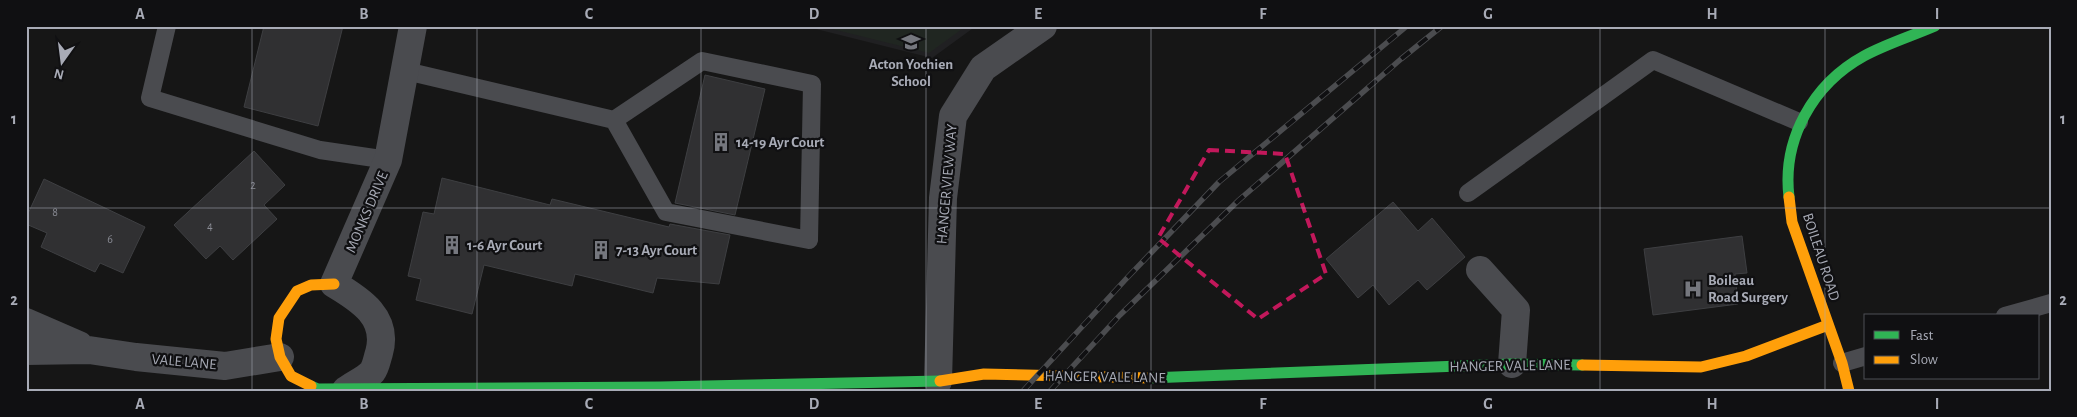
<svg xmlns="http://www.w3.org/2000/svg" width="2077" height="417" viewBox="0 0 2077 417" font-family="'Alegreya Sans',sans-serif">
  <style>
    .built { fill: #202022 }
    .green { fill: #202621 }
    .building { fill: #303032; stroke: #3e3f42 }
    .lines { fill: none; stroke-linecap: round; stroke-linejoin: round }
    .lane { stroke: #4a4b4f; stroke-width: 18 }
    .street { stroke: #4a4b4f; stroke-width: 28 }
    .fast { stroke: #30b455; stroke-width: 11 }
    .slow { stroke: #ff9f0a; stroke-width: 11 }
    .rail-casing { stroke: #4b4c4f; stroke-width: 5.5 }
    .rail { stroke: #101012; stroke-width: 4; stroke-dasharray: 11; stroke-linecap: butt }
    .marked { fill: none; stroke: #c2185b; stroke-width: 4; stroke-dasharray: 10 6; stroke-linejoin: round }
    .grid { fill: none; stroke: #a8abb6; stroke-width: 1; stroke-opacity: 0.55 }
    .labels { text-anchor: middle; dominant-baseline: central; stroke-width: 4.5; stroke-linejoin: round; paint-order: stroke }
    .number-label { font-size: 12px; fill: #8a8c95 }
    .poi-label { font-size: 15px; font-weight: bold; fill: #a8abb6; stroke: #101012; text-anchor: start }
    .street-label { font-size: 15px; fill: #a8abb6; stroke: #101012 }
    .neatline { fill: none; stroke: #a8abb6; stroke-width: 2 }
    .grid-label { font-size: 16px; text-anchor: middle; font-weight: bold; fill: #a8abb6 }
  </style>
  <rect width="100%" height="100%" fill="#161616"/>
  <path class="built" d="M 804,26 L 976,26 L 932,58 Z"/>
  <path class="green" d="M 820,26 L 966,26 L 929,53 Z"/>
  <path class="building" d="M 264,26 L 343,26 L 318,126 L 244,107 Z
    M 705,75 L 765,89 L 735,215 L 675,203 Z
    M 254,151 L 285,185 L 264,205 L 277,219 L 233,260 L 220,246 L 206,259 L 174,225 Z
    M 442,178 L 550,205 L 552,199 L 669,227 L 670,224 L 730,235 L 719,284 L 657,278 L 653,293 L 575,274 L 572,286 L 484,265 L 472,314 L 416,300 L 421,279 L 408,276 L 423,212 L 434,214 Z
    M 44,179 L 145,227 L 123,273 L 100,263 L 95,272 L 41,247 L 47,233 L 26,224 L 26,218 Z
    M 1393,202 L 1418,231 L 1432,218 L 1465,257 L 1427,290 L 1418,280 L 1389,305 L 1373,285 L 1358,298 L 1326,259 Z
    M 1742,236 L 1747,273 L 1735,274 L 1738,304 L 1653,315 L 1644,249 Z"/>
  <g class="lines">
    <path class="lane" d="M 167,26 L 150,98 L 320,150 L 388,160
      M 406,71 L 614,120 L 666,212 L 809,240 L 812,84 L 702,61 L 614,120
      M 1468,193 L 1653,60 L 1799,122
      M 2005,316 L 2051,303
      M 1842,363 L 1866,356"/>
    <path class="street" d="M 1480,270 L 1516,310 L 1512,364
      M 26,322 L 79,345
      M 26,351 L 89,350 L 136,357 L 225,366 L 280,357
      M 938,381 L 943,198 L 953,116 L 983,68 L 1043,26
      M 346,390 C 354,384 366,379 372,372 C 376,367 377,359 379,353 C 389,318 361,300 334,284 L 388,160 L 413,26"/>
    <path class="fast" d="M 1789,197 C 1782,139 1813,84 1864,56 C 1886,44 1912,36 1935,26
      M 1149,378 L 1512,364 L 1582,365
      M 311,386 L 318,389 L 660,387 L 940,381"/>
    <path class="slow" d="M 1789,197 L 1792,222 L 1842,363 L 1849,391
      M 1582,365 L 1701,367 L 1746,356 L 1828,325
      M 940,381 L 984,374 L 1149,378
      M 311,386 L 291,376 L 280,357 L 276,339 L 279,318 L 297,291 L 311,285 L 334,284"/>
    <g class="rail-casing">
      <path id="rail" d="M 1023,391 L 1126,279 L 1219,182 L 1407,26
        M 1050,391 L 1120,315 L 1239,200 L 1401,59 L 1442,26"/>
    </g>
    <use href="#rail" class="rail"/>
  </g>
  <path class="marked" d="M 1209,150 L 1285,154 L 1326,274 L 1258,319 L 1158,238 Z"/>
  <path class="grid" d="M 252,26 L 252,391M 477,26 L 477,391M 701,26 L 701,391M 926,26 L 926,391M 1151,26 L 1151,391M 1375,26 L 1375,391M 1600,26 L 1600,391M 1825,26 L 1825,391M 26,208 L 2051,208"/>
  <defs>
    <g id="school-bare" transform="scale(1.5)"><path d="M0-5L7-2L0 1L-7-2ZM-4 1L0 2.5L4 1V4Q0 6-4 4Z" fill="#75777e" stroke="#101012" stroke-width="2.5" paint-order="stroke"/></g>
    <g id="building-bare" transform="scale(1.5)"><path d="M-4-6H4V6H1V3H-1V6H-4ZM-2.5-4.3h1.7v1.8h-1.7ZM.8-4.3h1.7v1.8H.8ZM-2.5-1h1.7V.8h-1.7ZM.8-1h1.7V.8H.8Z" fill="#75777e" stroke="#101012" stroke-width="2.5" paint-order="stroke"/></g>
    <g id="hospital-bare" transform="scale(1.5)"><path d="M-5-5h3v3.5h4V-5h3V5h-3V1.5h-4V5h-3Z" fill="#75777e" stroke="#101012" stroke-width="2.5" paint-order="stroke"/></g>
  </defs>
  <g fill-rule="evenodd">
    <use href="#school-bare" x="911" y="42"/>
    <use href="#building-bare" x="721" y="142"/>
    <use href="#building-bare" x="452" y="245"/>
    <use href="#building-bare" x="601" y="250"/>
    <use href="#hospital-bare" x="1693" y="289"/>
  </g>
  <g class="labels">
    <g class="number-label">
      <text x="253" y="185">2</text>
      <text x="55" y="212">8</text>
      <text x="210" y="226">4</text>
      <text x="110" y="239">6</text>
    </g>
    <g class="poi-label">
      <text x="911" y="64" text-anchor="middle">Acton Yochien<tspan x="911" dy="17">School</tspan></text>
      <text x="736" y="142">14-19 Ayr Court</text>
      <text x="467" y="245">1-6 Ayr Court</text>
      <text x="616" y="250">7-13 Ayr Court</text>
      <text x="1708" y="280">Boileau<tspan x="1708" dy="17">Road Surgery</tspan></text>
    </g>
    <g class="street-label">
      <text transform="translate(947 184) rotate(-85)">HANGER VIEW WAY</text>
      <text transform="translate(367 212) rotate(-67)">MONKS DRIVE</text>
      <text transform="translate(1821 257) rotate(72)">BOILEAU ROAD</text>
      <text transform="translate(184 362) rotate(5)">VALE LANE</text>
      <text transform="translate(1510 366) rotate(-1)">HANGER VALE LANE</text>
      <text transform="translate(1105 377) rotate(1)">HANGER VALE LANE</text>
    </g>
  </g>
  <rect width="2077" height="417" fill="none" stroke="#101012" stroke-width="55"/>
  <rect x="1864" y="314" width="175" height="65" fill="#101012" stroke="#4d4e54"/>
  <rect x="1874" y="331" width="25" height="8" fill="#30b455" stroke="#4d4e54"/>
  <text x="1910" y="340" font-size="15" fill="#a8abb6">Fast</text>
  <rect x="1874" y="356" width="25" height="8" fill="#ff9f0a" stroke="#4d4e54"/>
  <text x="1910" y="364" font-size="15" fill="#a8abb6">Slow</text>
  <g transform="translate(62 62) rotate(194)" stroke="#101012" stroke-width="4" paint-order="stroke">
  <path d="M0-4L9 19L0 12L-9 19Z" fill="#a8abb6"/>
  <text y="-8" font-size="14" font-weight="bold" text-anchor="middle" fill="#a8abb6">N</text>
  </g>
  <rect x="28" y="28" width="2022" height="362" class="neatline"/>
  <g class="grid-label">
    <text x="140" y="19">A</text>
    <text x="364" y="19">B</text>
    <text x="589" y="19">C</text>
    <text x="814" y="19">D</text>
    <text x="1038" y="19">E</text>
    <text x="1263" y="19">F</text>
    <text x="1488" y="19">G</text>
    <text x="1712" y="19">H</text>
    <text x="1937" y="19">I</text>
    <text x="14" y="124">1</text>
    <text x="2063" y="124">1</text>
    <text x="14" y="305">2</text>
    <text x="2063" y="305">2</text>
    <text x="140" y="409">A</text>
    <text x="364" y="409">B</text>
    <text x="589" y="409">C</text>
    <text x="814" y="409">D</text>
    <text x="1038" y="409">E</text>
    <text x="1263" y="409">F</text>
    <text x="1488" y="409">G</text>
    <text x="1712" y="409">H</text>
    <text x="1937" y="409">I</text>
  </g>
</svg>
